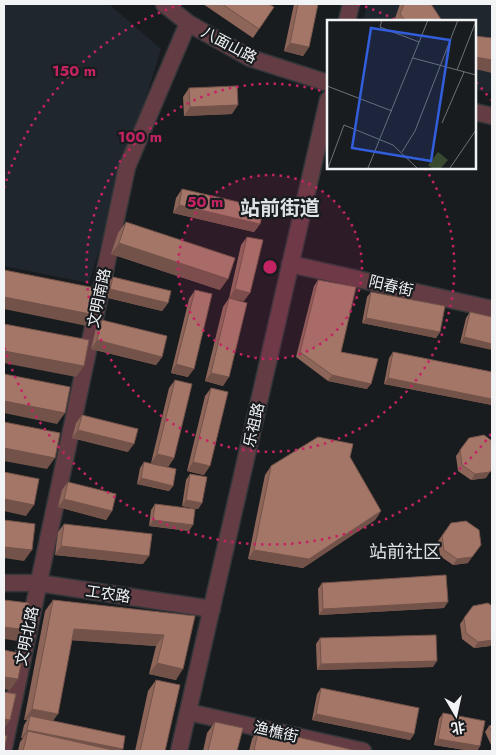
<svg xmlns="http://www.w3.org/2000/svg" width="496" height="755" viewBox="0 0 496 755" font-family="Jost,'Noto Sans SC',sans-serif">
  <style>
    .built { fill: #1f262d }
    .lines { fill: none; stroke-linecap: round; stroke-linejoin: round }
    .tertiary-casing { stroke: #333639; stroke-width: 19 }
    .tertiary { stroke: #643d44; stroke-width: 16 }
    .wall { fill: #8d6559 }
    .shaded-wall { fill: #735349 }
    .building { fill: #a47668; stroke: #735349 }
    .ring { fill: none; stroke: #c42363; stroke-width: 2.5; stroke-dasharray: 2.5 5 }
    .labels { text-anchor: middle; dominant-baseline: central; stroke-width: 4.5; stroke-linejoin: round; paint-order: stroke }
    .street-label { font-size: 15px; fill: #f1f3f5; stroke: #191c1f }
    .quarter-label { font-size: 18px; fill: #dee2e6; stroke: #191c1f }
    .district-label { font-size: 20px; font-weight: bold; fill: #dee2e6; stroke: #191c1f }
    .inset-road { fill: none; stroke: #6f7275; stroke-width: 1 }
    .view { fill: #325edb; fill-opacity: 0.15; stroke: #325edb; stroke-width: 2.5 }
    .inset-edge { fill: none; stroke: #f1f3f5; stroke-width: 2.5 }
    .centre { fill: #c42363; stroke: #191c1f; stroke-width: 2.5 }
    .ring-label { font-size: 15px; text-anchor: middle; font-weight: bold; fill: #c42363; stroke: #191c1f; stroke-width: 4.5; stroke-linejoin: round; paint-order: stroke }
  </style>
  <rect width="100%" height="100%" fill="#191c1f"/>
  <path class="built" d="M 4,4 L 109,4 L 161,49 L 89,283 L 4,266 Z
    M 367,4 L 492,4 L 492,93 L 475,90 L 475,21 L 363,21 Z"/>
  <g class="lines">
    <g class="tertiary-casing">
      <path id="tertiary" d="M 164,4 L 188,23 L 250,58 L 328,83
        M 347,21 L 351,4
        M 475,112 L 492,116
        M 290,264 L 492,309
        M 4,583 L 38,583 L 212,609
        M 188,712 L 363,751
        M 4,747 L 127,167 L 188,23
        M 179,751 L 328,100"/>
    </g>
    <use href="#tertiary" class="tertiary"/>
  </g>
  <path class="wall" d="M 203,4 L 268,4 L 274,7 L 253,38 Z
    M 294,4 L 318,4 L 309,47 L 303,56 L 284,51 Z
    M 400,4 L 431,4 L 442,21 L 394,21 Z
    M 189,88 L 232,114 L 184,116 L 183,97 Z
    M 182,189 L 260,224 L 254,232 L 173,213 L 176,198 Z
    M 126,222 L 220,290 L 111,254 L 118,233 Z
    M 247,237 L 244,301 L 229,298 L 241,245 Z
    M 113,277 L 168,303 L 162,311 L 104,297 L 107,286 Z
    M 318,280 L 341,352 L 367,389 L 328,381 L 296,357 L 314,286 Z
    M 195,290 L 188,377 L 171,373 L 189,299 Z
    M 371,292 L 440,332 L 436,338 L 362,323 L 367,297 Z
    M 229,298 L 223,386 L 205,381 L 223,307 Z
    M 470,312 L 492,317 L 460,343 L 466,318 Z
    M 102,320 L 162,357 L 156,365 L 91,349 L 96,328 Z
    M 393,352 L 492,372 L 492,405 L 384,384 L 389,358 Z
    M 175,380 L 174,458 L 168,467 L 151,463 L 169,388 Z
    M 211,388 L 204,475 L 187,471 L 205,396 Z
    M 82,415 L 128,452 L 72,438 L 76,423 Z
    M 469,438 L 486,478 L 471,480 L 458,471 L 456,456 Z
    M 144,462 L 173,486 L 169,491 L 137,484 L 140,468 Z
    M 271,466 L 381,511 L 375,520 L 303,568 L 248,559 L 265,475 Z
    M 190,474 L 202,503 L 198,509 L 182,506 L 186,480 Z
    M 68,482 L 112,511 L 106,520 L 58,507 L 62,490 Z
    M 155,504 L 189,531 L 149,526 L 151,510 Z
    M 451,523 L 468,563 L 453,565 L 440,556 L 438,541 Z
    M 64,524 L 143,564 L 55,555 L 58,532 Z
    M 322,583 L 444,608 L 319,615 L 318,589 Z
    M 53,600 L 195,616 L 176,680 L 149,674 L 156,646 L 72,640 L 53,721 L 123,749 L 121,751 L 18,751 L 20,742 L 23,738 L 21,738 L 24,725 L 27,720 L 24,720 L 45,611 Z
    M 473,606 L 492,606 L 492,642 L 490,646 L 474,648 L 462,639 L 460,624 Z
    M 320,638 L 433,667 L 317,670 L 316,644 Z
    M 156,680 L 165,751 L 135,751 L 148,691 Z
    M 321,688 L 414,734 L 410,740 L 312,720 L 317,694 Z
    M 443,713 L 480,746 L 477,751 L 471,751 L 434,745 L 439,719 Z
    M 215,722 L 237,751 L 203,751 L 207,733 Z
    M 492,725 L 492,747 L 485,732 L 489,726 Z
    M 259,728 L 357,751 L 249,751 L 252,739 Z"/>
  <path class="shaded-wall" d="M 290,43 L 309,47 L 303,56 L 284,51 Z
    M 475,57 L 492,60 L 492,73 L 475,69 Z
    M 238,105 L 232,114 L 184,116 L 190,107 Z
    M 179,205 L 260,224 L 254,232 L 173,213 Z
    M 119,243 L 228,279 L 220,290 L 111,254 Z
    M 110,289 L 168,303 L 162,311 L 104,297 Z
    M 235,289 L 250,293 L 244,301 L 229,298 Z
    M 4,297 L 95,315 L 87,326 L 4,309 Z
    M 366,318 L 440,332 L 436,338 L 362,323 Z
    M 464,337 L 492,344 L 492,350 L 460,343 Z
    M 97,340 L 162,357 L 156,365 L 91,349 Z
    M 4,351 L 84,366 L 76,377 L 4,363 Z
    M 176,364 L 194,369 L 188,377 L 171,373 Z
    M 211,373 L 229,377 L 223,386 L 205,381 Z
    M 332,375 L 371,384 L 367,389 L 328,381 Z
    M 388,378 L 492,399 L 492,405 L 384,384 Z
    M 4,401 L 65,413 L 57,424 L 4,413 Z
    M 78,430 L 134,444 L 128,452 L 72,438 Z
    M 4,448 L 55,458 L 47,469 L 4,461 Z
    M 157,454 L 174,458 L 168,467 L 151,463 Z
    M 193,462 L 210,466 L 204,475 L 187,471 Z
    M 492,469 L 486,478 L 471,480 L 475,474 Z
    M 141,478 L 173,486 L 169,491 L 137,484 Z
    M 4,499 L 34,505 L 26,516 L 4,511 Z
    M 64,499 L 112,511 L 106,520 L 58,507 Z
    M 186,500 L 202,503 L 198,509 L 182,506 Z
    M 381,511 L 375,520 L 303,568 L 248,559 L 254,550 Z
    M 153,520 L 193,525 L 189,531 L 149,526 Z
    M 61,546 L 149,556 L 143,564 L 55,555 Z
    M 4,547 L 32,550 L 24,561 L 4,558 Z
    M 477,550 L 468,563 L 453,565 L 457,559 Z
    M 448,602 L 444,608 L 319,615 L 323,609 Z
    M 4,627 L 26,630 L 18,641 L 4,639 Z
    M 74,629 L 164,635 L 156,646 L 67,640 Z
    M 492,640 L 492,642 L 490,646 L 474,648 L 478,642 Z
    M 437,661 L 433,667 L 317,670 L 321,664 Z
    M 157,663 L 183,669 L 176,680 L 149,674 Z
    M 4,677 L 18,679 L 10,690 L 4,689 Z
    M 32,709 L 58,714 L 50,725 L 30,716 L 27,720 L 24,720 Z
    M 316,714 L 414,734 L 410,740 L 312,720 Z
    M 4,719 L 10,720 L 4,729 Z
    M 27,730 L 123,749 L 121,751 L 86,751 L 28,731 L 23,738 L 21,738 Z
    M 438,739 L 480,746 L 477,751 L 471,751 L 434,745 Z"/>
  <path class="building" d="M 222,4 L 268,4 L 274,7 L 259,29 Z
    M 298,4 L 318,4 L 309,47 L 290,43 Z
    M 404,4 L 431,4 L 442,21 L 406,21 L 400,14 Z
    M 475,36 L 492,38 L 492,60 L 475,57 Z
    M 237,86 L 238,105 L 190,107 L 189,88 Z
    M 182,189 L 264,208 L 260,224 L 179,205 Z
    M 126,222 L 235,258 L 228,279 L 119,243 Z
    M 247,237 L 263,240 L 250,293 L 235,289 Z
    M 4,270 L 100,289 L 95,315 L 4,297 Z
    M 113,277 L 171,291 L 168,303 L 110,289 Z
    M 318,280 L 356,287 L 341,352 L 378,359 L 371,384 L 332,375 L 300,352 Z
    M 195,290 L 212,294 L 194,369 L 176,364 Z
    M 371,292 L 445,306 L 440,332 L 366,318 Z
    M 229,298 L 247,303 L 229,377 L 211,373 Z
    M 470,312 L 492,317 L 492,344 L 464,337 Z
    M 102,320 L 167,336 L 162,357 L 97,340 Z
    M 4,324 L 89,340 L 84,366 L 4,351 Z
    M 393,352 L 492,372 L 492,399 L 388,378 Z
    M 4,374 L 70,387 L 65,413 L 4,401 Z
    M 175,380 L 192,384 L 174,458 L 157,454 Z
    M 211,388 L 228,392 L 210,466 L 193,462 Z
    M 82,415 L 138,429 L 134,444 L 78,430 Z
    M 4,422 L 60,433 L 55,458 L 4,448 Z
    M 484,435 L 492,441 L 492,469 L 490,472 L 475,474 L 462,465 L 460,450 L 469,438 Z
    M 318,437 L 353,444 L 350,457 L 381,511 L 309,559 L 254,550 L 271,466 Z
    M 144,462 L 176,469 L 173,486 L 141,478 Z
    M 4,472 L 39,479 L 34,505 L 4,499 Z
    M 190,474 L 207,477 L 202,503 L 186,500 Z
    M 68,482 L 116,494 L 112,511 L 64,499 Z
    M 155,504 L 195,509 L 193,525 L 153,520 Z
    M 4,520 L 35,524 L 32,550 L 4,547 Z
    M 466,521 L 479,530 L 481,545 L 472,557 L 457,559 L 444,550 L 442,536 L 451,523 Z
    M 64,524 L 152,534 L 149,556 L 61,546 Z
    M 446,575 L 448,602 L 323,609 L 322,583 Z
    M 4,600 L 29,603 L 26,630 L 4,627 Z
    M 53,600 L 195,616 L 183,669 L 157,663 L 164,635 L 74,629 L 58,714 L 32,709 Z
    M 488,603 L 492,606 L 492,640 L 478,642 L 466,633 L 464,618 L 473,606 Z
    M 436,635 L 437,661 L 321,664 L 320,638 Z
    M 4,650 L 23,654 L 18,679 L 4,677 Z
    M 156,680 L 180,685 L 165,751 L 140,751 Z
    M 321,688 L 419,708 L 414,734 L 316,714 Z
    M 4,692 L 16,694 L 10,720 L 4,719 Z
    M 443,713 L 485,721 L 480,746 L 438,739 Z
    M 30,716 L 125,736 L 123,749 L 27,730 Z
    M 215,722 L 243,728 L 237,751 L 208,751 Z
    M 492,725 L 492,732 L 489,726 Z
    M 259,728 L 357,751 L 262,751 L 254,750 Z
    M 28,731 L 117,751 L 23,751 Z
    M 4,735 L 7,736 L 4,751 Z"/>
  <circle cx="270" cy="267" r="92" fill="#c42363" fill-opacity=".12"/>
  <g class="ring">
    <circle cx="270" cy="267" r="92"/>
    <path d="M425 168A184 184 0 1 1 328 93"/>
    <path d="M491 434A277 277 0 0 1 4 346M4 188A277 277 0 0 1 182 4M358 4A277 277 0 0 1 396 20M476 82A277 277 0 0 1 491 100"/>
  </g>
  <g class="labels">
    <g class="street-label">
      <text transform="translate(229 45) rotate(28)">八面山路</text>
      <text transform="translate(391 286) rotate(13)">阳春街</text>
      <text transform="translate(99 298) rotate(-78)">文明南路</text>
      <text transform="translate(254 425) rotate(-77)">乐祖路</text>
      <text transform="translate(108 594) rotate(8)">工农路</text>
      <text transform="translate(27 636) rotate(-78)">文明北路</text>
      <text transform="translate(276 732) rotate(13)">渔樵街</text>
    </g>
    <g class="quarter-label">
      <text x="405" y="552">站前社区</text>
    </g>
    <g class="district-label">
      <text x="280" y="208">站前街道</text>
    </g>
  </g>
  <g transform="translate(327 20)">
    <rect width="149" height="149" fill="#191c1f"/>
    <path d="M 111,132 L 121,140 L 114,148 L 105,148 L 101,145 Z" fill="#374a30"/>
    <path class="inset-road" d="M 55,0 L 53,7 L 92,22M 86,38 L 149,55M 130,50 L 149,1M 0,66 L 65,91M 115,103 L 137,52M 75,132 L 88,111 L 131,0M 1,148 L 17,105 L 66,125 L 90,148M 41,148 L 101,0M 123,148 L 149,110"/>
    <path class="view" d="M 44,8 L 123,20 L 104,141 L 25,128 Z"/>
    <rect width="149" height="149" class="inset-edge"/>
  </g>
  <circle cx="270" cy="267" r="8" class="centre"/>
  <g class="ring-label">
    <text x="74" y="76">150 m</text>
    <text x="140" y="142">100 m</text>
    <text x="205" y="207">50 m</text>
  </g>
  <rect width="496" height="755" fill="none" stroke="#f1f3f5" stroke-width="10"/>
  <g transform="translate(456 715) rotate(171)" stroke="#191c1f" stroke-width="4" paint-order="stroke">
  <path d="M0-4L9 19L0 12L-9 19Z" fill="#f1f3f5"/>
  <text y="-8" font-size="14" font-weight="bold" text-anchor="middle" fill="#f1f3f5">北</text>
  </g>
</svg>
